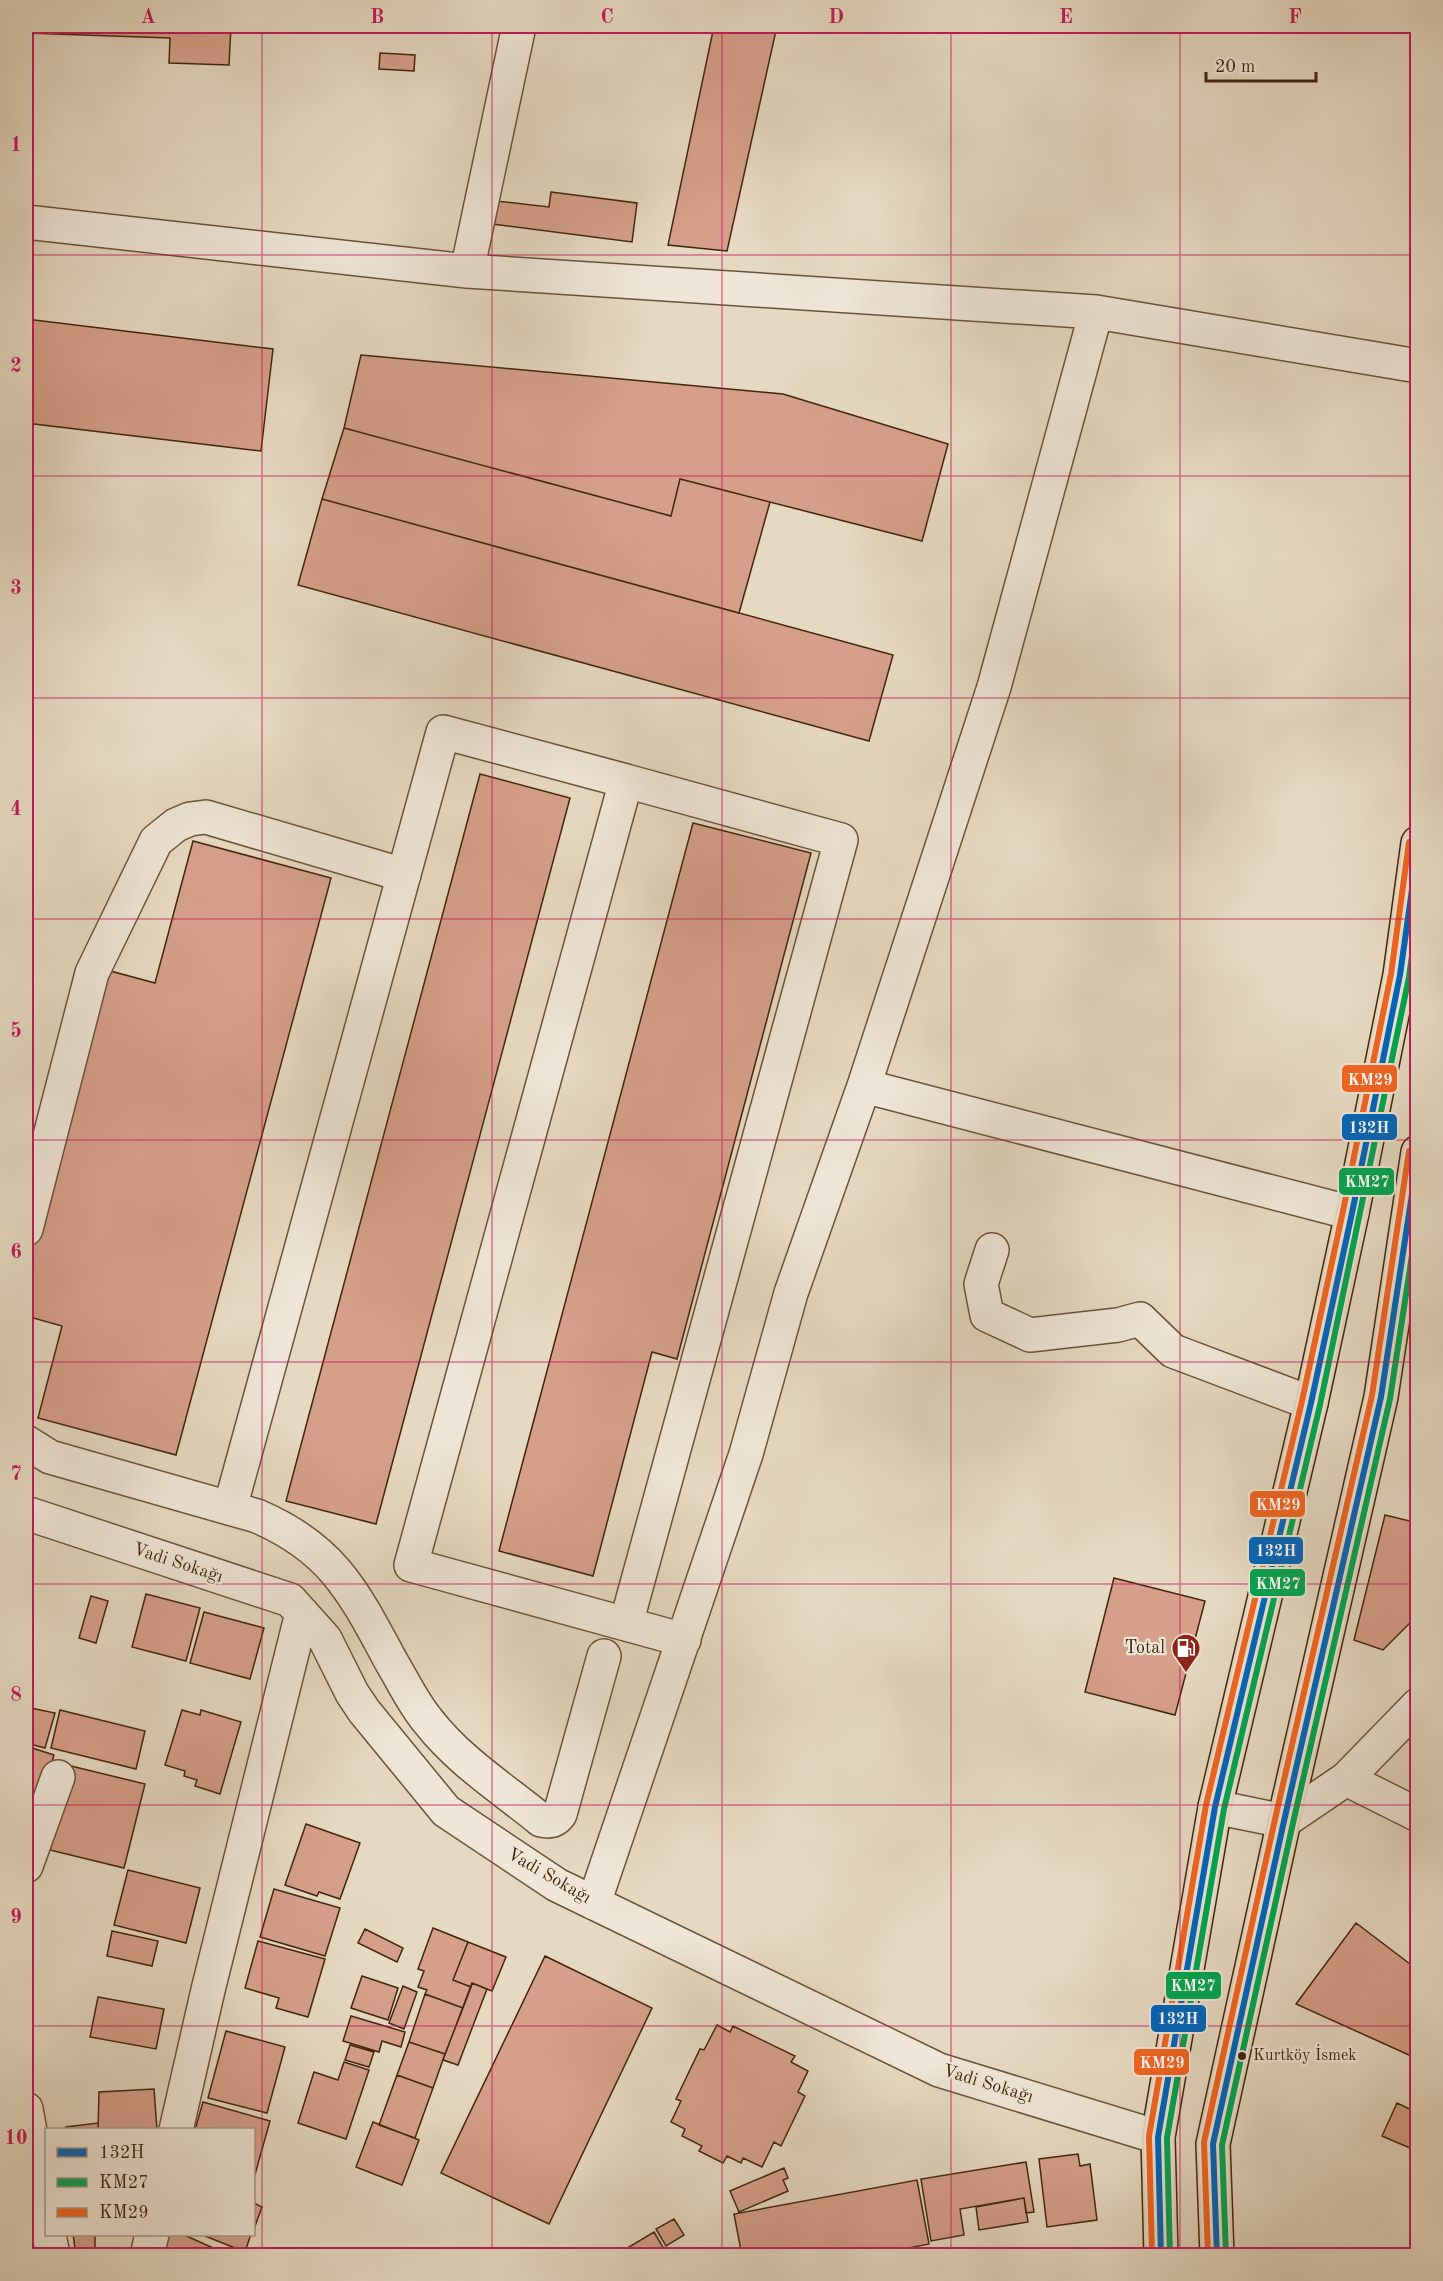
<svg xmlns="http://www.w3.org/2000/svg" width="1443" height="2281" viewBox="0 0 1443 2281" font-family="'Old Standard TT',serif">
  <style>
    .building { fill: #d69f8a; stroke: #42260a; stroke-width: 1.5 }
    .lines { fill: none; stroke-linecap: round; stroke-linejoin: round }
    .minor-casing { stroke: #6b5338; stroke-width: 36 }
    .major-casing { stroke: #42260a; stroke-width: 36 }
    .minor { stroke: #efe6d7; stroke-width: 33 }
    .major { stroke: #e6d9c1; stroke-width: 33 }
    .bus-1-casing { stroke: #efe6d7; stroke-width: 10 }
    .bus-2-casing { stroke: #efe6d7; stroke-width: 10 }
    .bus-3-casing { stroke: #efe6d7; stroke-width: 10 }
    .bus-1 { stroke: #0065bd; stroke-width: 6 }
    .bus-2 { stroke: #00a651; stroke-width: 6 }
    .bus-3 { stroke: #f26522; stroke-width: 6 }
    .grid { fill: none; stroke: #c2185b; stroke-width: 1.5; stroke-opacity: 0.55 }
    .bus-dot { fill: #42260a; stroke: #efe6d7; stroke-width: 2 }
    .labels { text-anchor: middle; dominant-baseline: central; stroke-width: 4.5; stroke-linejoin: round; paint-order: stroke }
    .bus-label { font-size: 16px; fill: #42260a; stroke: #efe6d7; text-anchor: start }
    .street-label { font-size: 18px; fill: #42260a; stroke: #efe6d7 }
    .poi-label { font-size: 18px; fill: #42260a; stroke: #efe6d7; text-anchor: end }
    .line-badge { stroke: #efe6d7; stroke-width: 2 }
    .badge-label { font-size: 16px; text-anchor: middle; font-weight: bold; fill: #fff }
    .neatline { fill: none; stroke: #c2185b; stroke-width: 2 }
    .grid-label { font-size: 20px; text-anchor: middle; font-weight: bold; fill: #c2185b }
  </style>
  <rect width="100%" height="100%" fill="#e6d9c1"/>
  <filter id="stains"><feTurbulence type="fractalNoise" baseFrequency=".00333" numOctaves="4"/><feColorMatrix values="0 0 0 0 .2 0 0 0 0 .09 0 0 0 0 .02 0 0 0 .5 -.17"/></filter>
  <radialGradient id="worn" r=".72"><stop offset=".6" stop-color="#630" stop-opacity="0"/><stop offset="1" stop-color="#630" stop-opacity=".3"/></radialGradient>
  <path class="building" d="M 26,26 L 231,26 L 229,65 L 169,63 L 170,38 L 26,33 Z
    M 714,26 L 777,26 L 727,251 L 668,245 Z
    M 380,53 L 415,55 L 414,71 L 379,69 Z
    M 551,192 L 637,203 L 632,242 L 492,224 L 496,201 L 549,207 Z
    M 26,319 L 273,349 L 261,451 L 26,423 Z
    M 361,355 L 783,394 L 948,444 L 922,541 L 680,479 L 671,516 L 344,428 Z
    M 344,428 L 671,516 L 680,479 L 770,502 L 739,613 L 322,499 Z
    M 322,499 L 893,655 L 869,741 L 298,585 Z
    M 480,774 L 570,798 L 376,1524 L 286,1501 Z
    M 693,823 L 811,853 L 677,1359 L 652,1352 L 593,1576 L 499,1551 Z
    M 193,841 L 331,878 L 176,1455 L 38,1418 L 62,1326 L 26,1316 L 26,1255 L 103,969 L 155,983 Z
    M 1385,1515 L 1418,1523 L 1418,1615 L 1383,1650 L 1354,1640 Z
    M 1114,1578 L 1205,1601 L 1175,1715 L 1085,1692 Z
    M 146,1594 L 200,1608 L 186,1661 L 132,1647 Z
    M 91,1596 L 108,1601 L 96,1643 L 79,1638 Z
    M 204,1612 L 264,1628 L 250,1679 L 190,1663 Z
    M 26,1707 L 55,1713 L 45,1748 L 26,1743 Z
    M 60,1710 L 145,1731 L 136,1769 L 51,1748 Z
    M 182,1710 L 200,1715 L 201,1710 L 241,1722 L 220,1794 L 195,1786 L 197,1780 L 184,1776 L 185,1771 L 165,1765 Z
    M 26,1746 L 54,1755 L 28,1844 L 26,1844 Z
    M 71,1766 L 145,1784 L 124,1868 L 50,1850 Z
    M 306,1824 L 360,1843 L 340,1899 L 319,1892 L 317,1896 L 285,1885 Z
    M 128,1870 L 200,1888 L 186,1943 L 114,1925 Z
    M 274,1889 L 340,1908 L 325,1956 L 260,1937 Z
    M 1356,1923 L 1418,1970 L 1418,2059 L 1296,2004 Z
    M 433,1928 L 468,1942 L 453,1980 L 471,1987 L 463,2008 L 425,1994 L 427,1990 L 418,1987 L 424,1971 L 418,1969 Z
    M 365,1929 L 403,1948 L 397,1962 L 358,1943 Z
    M 112,1931 L 158,1941 L 152,1966 L 107,1956 Z
    M 258,1941 L 325,1959 L 308,2017 L 276,2008 L 279,1998 L 245,1988 Z
    M 468,1942 L 506,1957 L 492,1991 L 472,1983 L 471,1987 L 453,1980 Z
    M 545,1956 L 652,2008 L 549,2224 L 441,2173 Z
    M 362,1976 L 398,1988 L 388,2020 L 351,2008 Z
    M 472,1983 L 487,1989 L 458,2065 L 443,2060 Z
    M 403,1986 L 417,1992 L 404,2029 L 389,2023 Z
    M 425,1994 L 463,2008 L 445,2054 L 409,2042 Z
    M 98,1997 L 164,2009 L 156,2049 L 90,2037 Z
    M 351,2016 L 405,2032 L 401,2047 L 382,2041 L 379,2052 L 343,2041 Z
    M 717,2025 L 730,2032 L 733,2026 L 795,2056 L 791,2062 L 808,2071 L 798,2092 L 805,2096 L 781,2146 L 774,2142 L 762,2167 L 743,2158 L 741,2163 L 727,2156 L 723,2163 L 699,2151 L 702,2146 L 682,2136 L 685,2129 L 671,2122 L 681,2101 L 676,2099 L 700,2049 L 704,2050 Z
    M 226,2031 L 285,2047 L 267,2113 L 208,2098 Z
    M 409,2042 L 445,2054 L 433,2088 L 397,2075 Z
    M 350,2045 L 374,2052 L 369,2067 L 345,2060 Z
    M 344,2062 L 369,2070 L 346,2139 L 298,2123 L 314,2072 L 338,2080 Z
    M 397,2075 L 433,2088 L 415,2138 L 379,2125 Z
    M 154,2089 L 157,2130 L 98,2130 L 99,2092 Z
    M 203,2102 L 270,2121 L 254,2178 L 254,2130 L 195,2130 Z
    M 1397,2103 L 1418,2113 L 1418,2132 L 1410,2148 L 1382,2136 Z
    M 373,2122 L 419,2140 L 402,2185 L 356,2167 Z
    M 98,2123 L 98,2130 L 66,2130 L 66,2127 Z
    M 1078,2154 L 1080,2166 L 1090,2164 L 1097,2220 L 1047,2227 L 1039,2159 Z
    M 1026,2162 L 1034,2212 L 1026,2213 L 1024,2198 L 960,2209 L 964,2235 L 931,2241 L 921,2179 Z
    M 784,2168 L 788,2178 L 783,2180 L 788,2191 L 739,2212 L 730,2191 Z
    M 917,2180 L 929,2244 L 869,2256 L 742,2256 L 734,2214 Z
    M 1024,2198 L 1028,2222 L 979,2230 L 976,2207 Z
    M 254,2203 L 262,2207 L 254,2229 Z
    M 674,2219 L 684,2235 L 666,2246 L 656,2229 Z
    M 654,2232 L 664,2249 L 654,2256 L 635,2256 L 629,2247 Z
    M 73,2234 L 95,2234 L 95,2256 L 76,2256 Z
    M 162,2234 L 182,2234 L 231,2256 L 169,2256 L 156,2250 Z
    M 200,2234 L 251,2234 L 245,2252 Z"/>
  <g class="lines">
    <g class="minor-casing">
      <path id="minor" d="M 26,222 L 467,271 L 1096,312 L 1418,366
        M 467,271 L 519,26
        M 864,1086 L 1352,1213
        M 26,1229 L 92,973 L 156,841 L 176,825 L 190,819 L 206,817 L 404,875
        M 992,1250 L 981,1284 L 987,1315 L 1030,1335 L 1118,1325 L 1140,1319 L 1173,1351 L 1311,1403
        M 26,1442 L 50,1457 L 257,1516 C 334,1549 354,1593 392,1663 C 404,1683 413,1703 428,1721 C 459,1761 502,1788 541,1820 C 549,1822 555,1821 560,1814 L 604,1656
        M 230,1508 L 443,732 L 626,781
        M 26,1513 L 290,1600 L 325,1639 L 352,1693 L 364,1711 L 446,1811 L 557,1885 L 939,2070 L 1158,2137
        M 626,1624 L 841,840 L 626,781 L 411,1565 L 684,1640
        M 1346,1779 L 1418,1815
        M 1215,1807 L 1284,1821 L 1346,1779 L 1418,1705
        M 26,1866 L 58,1777
        M 594,1903 L 746,1454 L 791,1293 L 864,1086 L 994,687 L 1096,312
        M 26,2109 L 46,2220
        M 176,2130 L 208,1990 L 302,1613
        M 49,2234 L 53,2256
        M 147,2256 L 152,2234"/>
    </g>
    <g class="major-casing">
      <path id="major" d="M 1161,2256 L 1158,2137 L 1215,1807 L 1311,1403 L 1352,1213 L 1400,975 L 1418,843
        M 1217,2256 L 1213,2144 L 1284,1821 L 1381,1397 L 1418,1152"/>
    </g>
    <use href="#minor" class="minor"/>
    <use href="#major" class="major"/>
    <g class="bus-1-casing">
      <path id="bus-1" d="M 1161,2256 L 1158,2137 L 1215,1807 L 1311,1403 L 1352,1213 L 1400,975 L 1418,847
        M 1217,2256 L 1213,2144 L 1284,1821 L 1381,1397 L 1418,1155"/>
    </g>
    <g class="bus-2-casing">
      <path id="bus-2" d="M 1170,2256 L 1167,2138 L 1224,1809 L 1320,1405 L 1409,977 L 1418,913
        M 1226,2256 L 1222,2145 L 1293,1823 L 1390,1399 L 1418,1216"/>
    </g>
    <g class="bus-3-casing">
      <path id="bus-3" d="M 1152,2256 L 1149,2136 L 1206,1805 L 1302,1401 L 1343,1211 L 1391,974 L 1409,842
        M 1208,2256 L 1204,2142 L 1275,1819 L 1372,1395 L 1409,1151"/>
    </g>
    <use href="#bus-1" class="bus-1"/>
    <use href="#bus-2" class="bus-2"/>
    <use href="#bus-3" class="bus-3"/>
  </g>
  <path class="grid" d="M 262,26 L 262,2256M 492,26 L 492,2256M 722,26 L 722,2256M 951,26 L 951,2256M 1180,26 L 1180,2256M 26,255 L 1418,255M 26,476 L 1418,476M 26,698 L 1418,698M 26,919 L 1418,919M 26,1140 L 1418,1140M 26,1362 L 1418,1362M 26,1584 L 1418,1584M 26,1805 L 1418,1805M 26,2026 L 1418,2026"/>
  <defs>
    <g id="fuel-pin" transform="scale(1.5)"><path d="M0 17L-7.5 6A9.5 9.5 0 1 1 7.5 6Z" fill="#8f2418" stroke="#efe6d7"/><path d="M-5.5-6h7V0h2V4h1.3V-2.5L3-4.5l.8-.8L6-3V5H2.5V1h-1V6h-7ZM-4.2-4.7v3.2H.2V-4.7Z" fill="#fff"/></g>
  </defs>
  <g fill-rule="evenodd">
    <use href="#fuel-pin" x="1186" y="1648"/>
  </g>
  <circle class="bus-dot" cx="1242" cy="2056" r="5"/>
  <g class="labels">
    <g class="bus-label">
      <text x="1253" y="2056">Kurtköy İsmek</text>
    </g>
    <g class="street-label">
      <text transform="translate(178 1563) rotate(18)">Vadi Sokağı</text>
      <text transform="translate(549 1876) rotate(30)">Vadi Sokağı</text>
      <text transform="translate(988 2084) rotate(17)">Vadi Sokağı</text>
    </g>
    <g class="poi-label">
      <text x="1165" y="1648">Total</text>
    </g>
  </g>
  <g class="line-badge">
    <rect x="1341" y="1064" width="57" height="29" rx="6" fill="#f26522"/>
    <rect x="1341" y="1113" width="57" height="28" rx="6" fill="#0065bd"/>
    <rect x="1338" y="1167" width="57" height="29" rx="6" fill="#00a651"/>
    <rect x="1249" y="1490" width="57" height="28" rx="6" fill="#f26522"/>
    <rect x="1248" y="1536" width="56" height="29" rx="6" fill="#0065bd"/>
    <rect x="1249" y="1568" width="57" height="29" rx="6" fill="#00a651"/>
    <rect x="1165" y="1971" width="57" height="29" rx="6" fill="#00a651"/>
    <rect x="1150" y="2004" width="57" height="29" rx="6" fill="#0065bd"/>
    <rect x="1133" y="2048" width="57" height="28" rx="6" fill="#f26522"/>
  </g>
  <g class="badge-label">
    <text x="1370" y="1085">KM29</text>
    <text x="1369" y="1133">132H</text>
    <text x="1367" y="1187">KM27</text>
    <text x="1278" y="1510">KM29</text>
    <text x="1276" y="1556">132H</text>
    <text x="1278" y="1589">KM27</text>
    <text x="1193" y="1991">KM27</text>
    <text x="1178" y="2024">132H</text>
    <text x="1162" y="2068">KM29</text>
  </g>
  <rect width="1443" height="2281" fill="none" stroke="#e6d9c1" stroke-width="66"/>
  <rect x="45" y="2128" width="210" height="108" fill="#efe6d7" stroke="#aa9985" stroke-width="1.5"/>
  <rect x="57" y="2148" width="30" height="9" fill="#0065bd" stroke="#aa9985" stroke-width="1.5"/>
  <text x="99" y="2158" font-size="18" fill="#42260a">132H</text>
  <rect x="57" y="2178" width="30" height="9" fill="#00a651" stroke="#aa9985" stroke-width="1.5"/>
  <text x="99" y="2188" font-size="18" fill="#42260a">KM27</text>
  <rect x="57" y="2208" width="30" height="9" fill="#f26522" stroke="#aa9985" stroke-width="1.5"/>
  <text x="99" y="2218" font-size="18" fill="#42260a">KM29</text>
  <path d="M1206 72v9h110v-9" fill="none" stroke="#42260a" stroke-width="3"/>
  <text x="1215" y="72" font-size="18" fill="#42260a" stroke="#efe6d7" stroke-width="4.5" paint-order="stroke">20 m</text>
  <rect x="33" y="33" width="1377" height="2215" class="neatline"/>
  <g class="grid-label">
    <text x="148" y="23">A</text>
    <text x="377" y="23">B</text>
    <text x="607" y="23">C</text>
    <text x="836" y="23">D</text>
    <text x="1066" y="23">E</text>
    <text x="1295" y="23">F</text>
    <text x="16" y="151">1</text>
    <text x="16" y="372">2</text>
    <text x="16" y="594">3</text>
    <text x="16" y="815">4</text>
    <text x="16" y="1037">5</text>
    <text x="16" y="1258">6</text>
    <text x="16" y="1480">7</text>
    <text x="16" y="1701">8</text>
    <text x="16" y="1923">9</text>
    <text x="16" y="2144">10</text>
  </g>
  <rect width="100%" height="100%" filter="url(#stains)"/>
  <rect width="100%" height="100%" fill="url(#worn)"/>
</svg>
